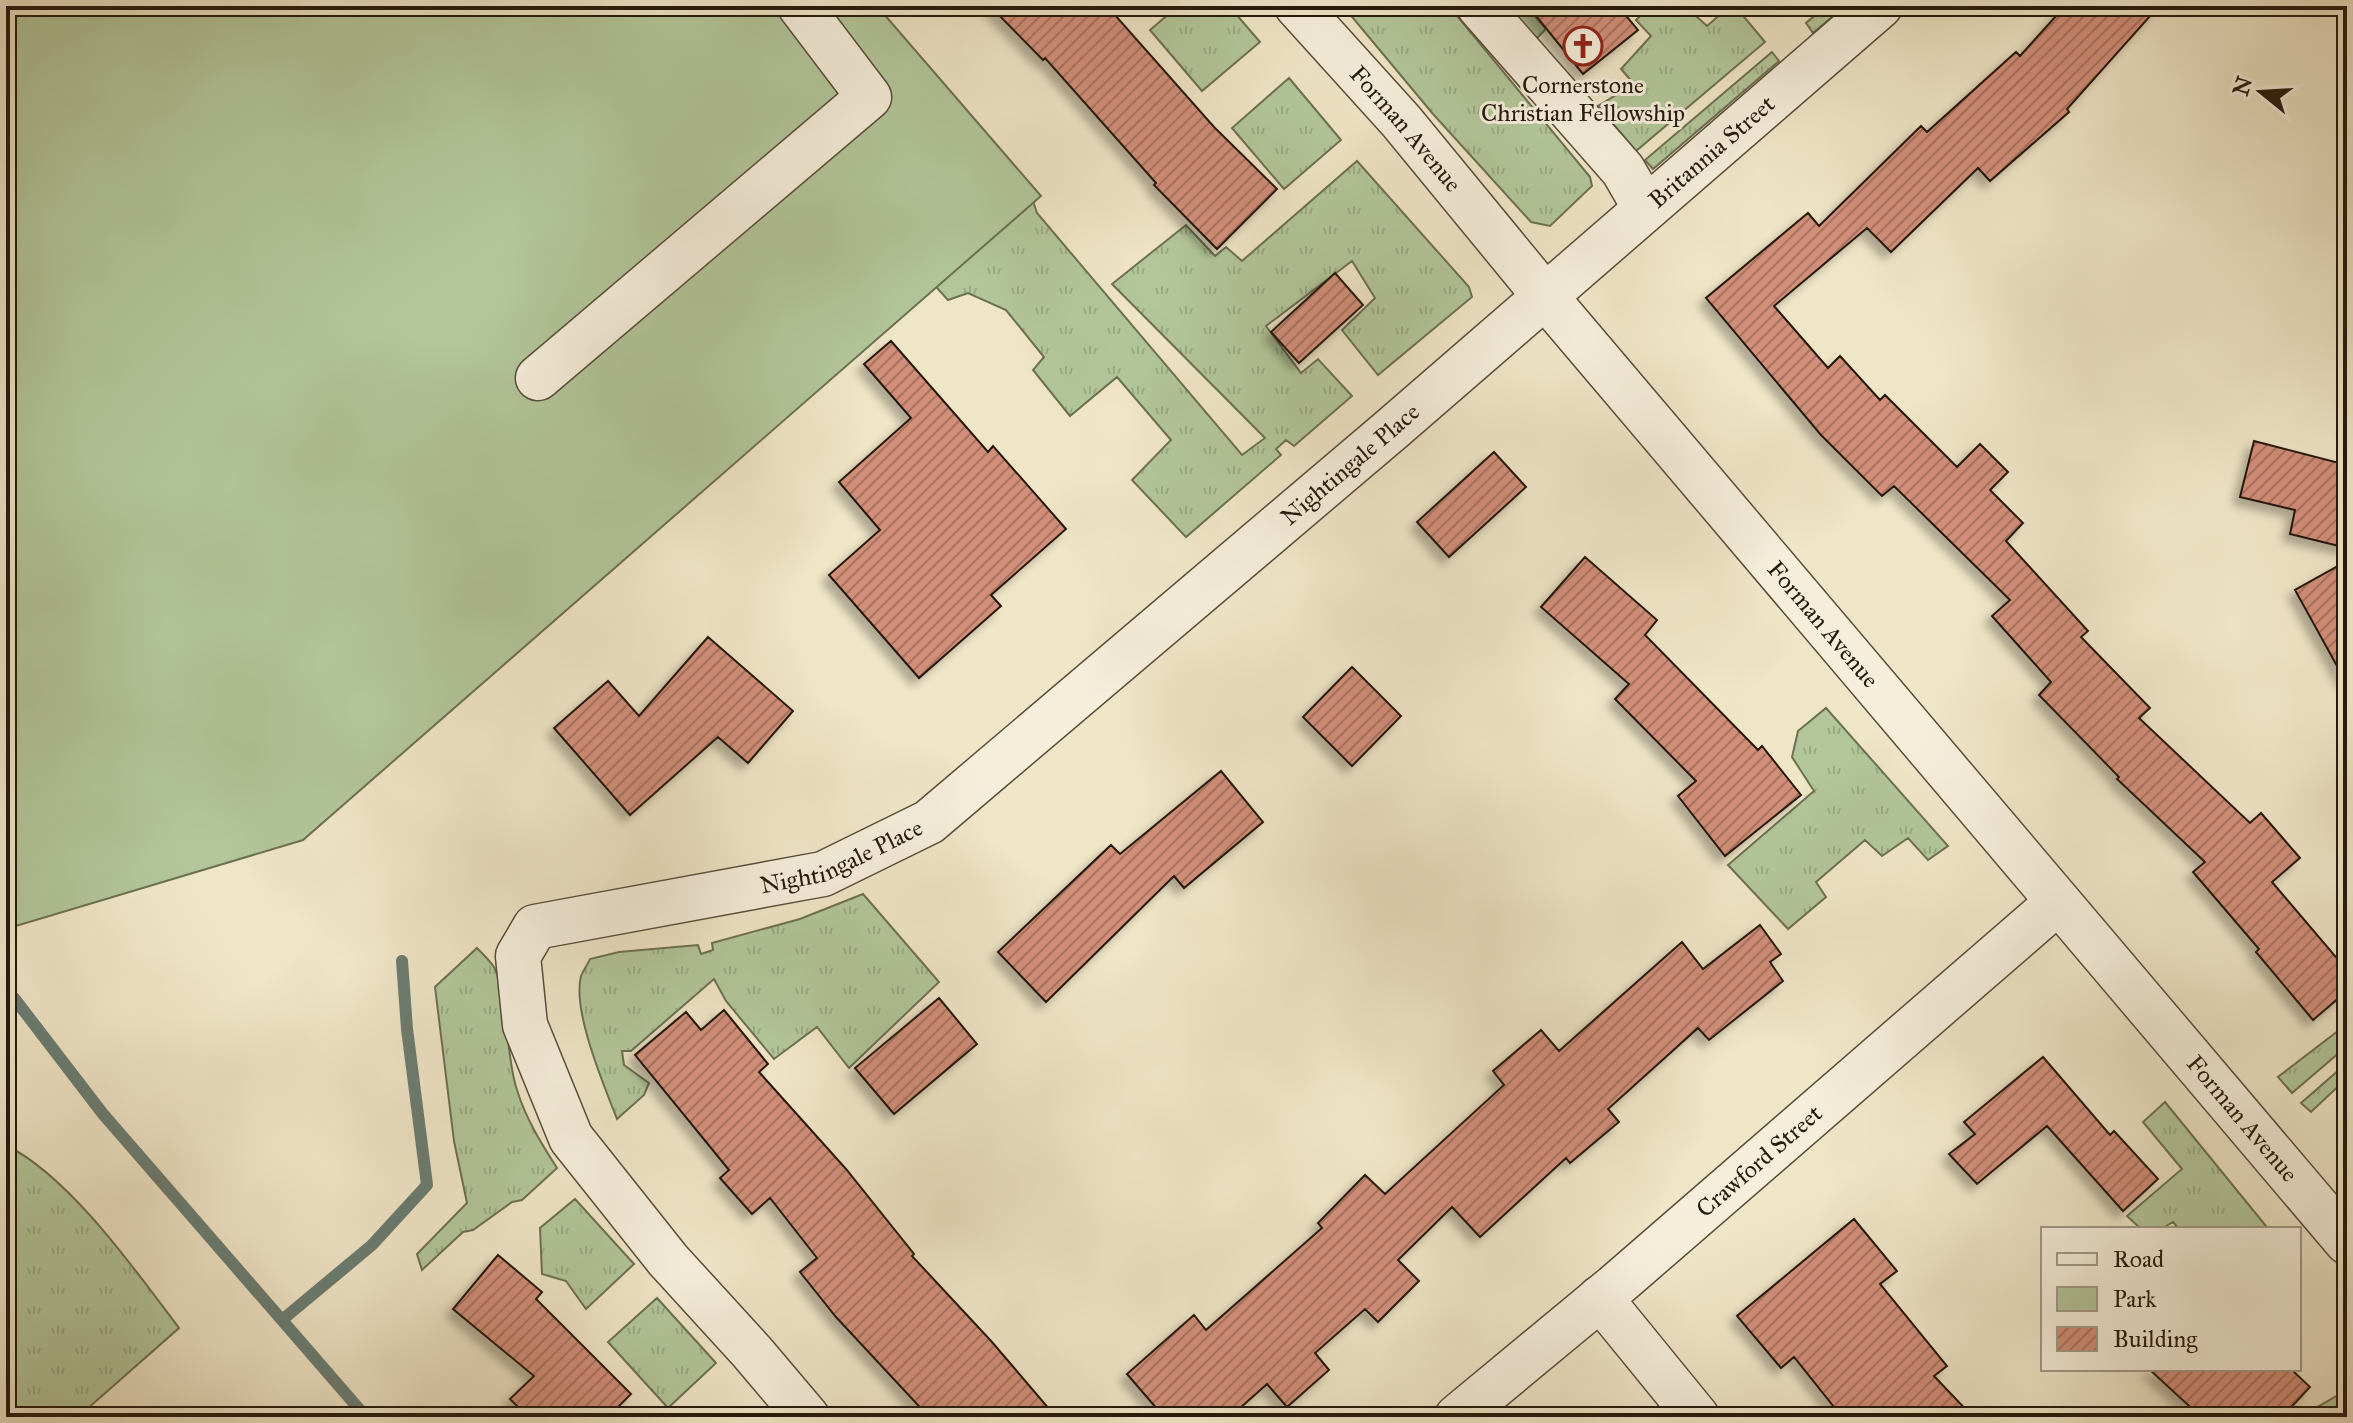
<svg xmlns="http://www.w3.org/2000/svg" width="2353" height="1423" viewBox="0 0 2353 1423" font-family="'IM FELL Great Primer',serif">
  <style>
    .grass { fill: url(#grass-tufts); stroke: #6c7052; stroke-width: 2 }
    .park { fill: #b2c69a; stroke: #6c7052; stroke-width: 2 }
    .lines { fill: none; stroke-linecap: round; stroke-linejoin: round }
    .stream { stroke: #6b7d73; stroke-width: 12 }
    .building { fill: url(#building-hatch); stroke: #25190b; stroke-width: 2; filter: url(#shadow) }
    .minor-casing { stroke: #584c3a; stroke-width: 47 }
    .minor { stroke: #f5eedb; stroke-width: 44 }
    .labels { text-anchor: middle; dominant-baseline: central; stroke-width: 6; stroke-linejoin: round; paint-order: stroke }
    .poi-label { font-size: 24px; fill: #25190b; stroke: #f5eedb }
    .street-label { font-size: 24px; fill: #25190b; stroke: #f5eedb }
  </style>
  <defs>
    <pattern id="grass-tufts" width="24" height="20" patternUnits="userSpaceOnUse" patternTransform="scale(2)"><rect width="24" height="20" fill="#b2c69a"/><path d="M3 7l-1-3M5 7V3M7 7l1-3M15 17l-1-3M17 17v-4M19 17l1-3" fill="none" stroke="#99aa83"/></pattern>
    <pattern id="building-hatch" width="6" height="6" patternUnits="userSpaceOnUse" patternTransform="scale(2)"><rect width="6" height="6" fill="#d18e79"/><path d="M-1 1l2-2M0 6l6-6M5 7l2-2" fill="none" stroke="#a97361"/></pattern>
    <filter id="shadow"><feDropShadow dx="-7" dy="7" stdDeviation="4" flood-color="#0004"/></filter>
  </defs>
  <rect width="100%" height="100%" fill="#efe5c7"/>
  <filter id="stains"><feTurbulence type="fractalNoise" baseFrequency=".0025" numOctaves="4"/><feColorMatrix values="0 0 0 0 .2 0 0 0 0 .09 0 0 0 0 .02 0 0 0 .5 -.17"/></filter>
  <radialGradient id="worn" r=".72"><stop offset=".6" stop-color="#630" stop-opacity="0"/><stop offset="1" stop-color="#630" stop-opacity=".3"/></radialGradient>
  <path class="grass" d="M 1178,6 L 1229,6 L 1260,42 L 1202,91 L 1150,30 Z
    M 1343,6 L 1449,6 L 1590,177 L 1592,186 L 1550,226 L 1531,222 L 1433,114 Z
    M 1501,6 L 1534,6 L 1533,14 L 1546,29 L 1531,44 Z
    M 1651,6 L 1685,6 L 1707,26 L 1730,6 L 1735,6 L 1765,42 L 1636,151 L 1598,106 L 1634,84 L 1621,69 L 1651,36 L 1636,20 Z
    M 1826,6 L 1845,6 L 1813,33 L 1806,23 Z
    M 1772,52 L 1779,61 L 1653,169 L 1645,160 Z
    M 1289,78 L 1341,140 L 1284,189 L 1232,128 Z
    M 1357,161 L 1469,287 L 1472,297 L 1378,375 L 1342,330 L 1375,298 L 1352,261 L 1266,326 L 1301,373 L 1318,359 L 1352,396 L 1294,446 L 1286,440 L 1276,449 L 1281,455 L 1186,537 L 1132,480 L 1171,440 L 1117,377 L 1070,416 L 1033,370 L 1044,357 L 1006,310 L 968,293 L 948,300 L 916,265 L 1030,192 L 1037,213 L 1242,455 L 1265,438 L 1112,284 L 1186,225 L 1215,256 L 1226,247 L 1242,261 Z
    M 1826,708 L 1948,846 L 1928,860 L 1908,838 L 1882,856 L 1865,840 L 1816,882 L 1826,897 L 1788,929 L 1728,865 L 1814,791 L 1792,757 L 1798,731 Z
    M 863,894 L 939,982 L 849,1068 L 817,1027 L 774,1059 L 726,1001 L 714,979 L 631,1051 L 622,1051 L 624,1065 L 649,1083 L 644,1095 L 617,1119 C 604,1085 572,1011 581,976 C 583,971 588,964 590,959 L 619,952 L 698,945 L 701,954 L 713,950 L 712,943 L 800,919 Z
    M 477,948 C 483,954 490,961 494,967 C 509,997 505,1055 517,1090 C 526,1119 541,1143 557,1168 L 522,1200 L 512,1202 L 473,1230 L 463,1232 L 422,1270 L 417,1254 L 467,1203 L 454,1141 L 435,987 Z
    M 2347,1024 L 2347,1046 L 2292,1093 L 2278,1077 Z
    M 2347,1063 L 2347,1078 L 2311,1112 L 2301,1103 Z
    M 2165,1102 L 2266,1226 L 2261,1229 L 2179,1229 L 2173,1222 L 2161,1229 L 2141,1229 L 2127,1216 L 2182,1169 L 2143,1122 Z
    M 6,1145 C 71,1178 135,1270 179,1328 L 78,1417 L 13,1417 L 8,1411 L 6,1413 Z
    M 575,1199 L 634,1264 L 586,1309 L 566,1281 L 542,1274 L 540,1228 Z
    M 657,1298 L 716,1363 L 668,1408 L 608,1342 Z
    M 2347,1390 L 2347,1417 L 2300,1417 Z"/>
  <path class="park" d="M 6,6 L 877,6 L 1041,196 L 303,840 L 6,929 Z"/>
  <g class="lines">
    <path class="stream" d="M 6,995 L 14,998 L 103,1114 L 366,1417
      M 282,1320 L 372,1245 L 427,1185 L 407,1029 L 402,961"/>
  </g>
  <path class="building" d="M 990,6 L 1107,6 L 1214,127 L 1277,189 L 1217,249 L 1154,185 L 1156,183 L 1045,58 L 1043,60 Z
    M 1528,6 L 1618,6 L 1638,30 L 1583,74 Z
    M 2065,6 L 2159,6 L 2067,109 L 2069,112 L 1990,181 L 1978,168 L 1891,252 L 1867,228 L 1774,306 L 1828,368 L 1840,356 L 1880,400 L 1885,395 L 1957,467 L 1980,444 L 2008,472 L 1990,490 L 2023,523 L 2006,541 L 2088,631 L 2081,637 L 2150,708 L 2139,718 L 2250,823 L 2261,813 L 2300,858 L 2272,882 L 2347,970 L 2347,991 L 2313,1020 L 2256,952 L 2259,949 L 2193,872 L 2205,862 L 2117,779 L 2119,777 L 2039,695 L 2051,682 L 1992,616 L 2010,600 L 1894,486 L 1882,496 L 1821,435 L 1706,298 L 1808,213 L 1819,226 L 1921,126 L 1927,132 L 2016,52 L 2020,56 Z
    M 1335,273 L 1363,305 L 1299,363 L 1271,332 Z
    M 891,341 L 988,452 L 993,446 L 1066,529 L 991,595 L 1001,606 L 919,678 L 829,575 L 880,530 L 839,482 L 911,418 L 864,364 Z
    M 2254,441 L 2347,465 L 2347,548 L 2290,534 L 2295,510 L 2240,497 Z
    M 1494,452 L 1526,487 L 1449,557 L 1417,522 Z
    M 1585,557 L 1657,620 L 1645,635 L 1758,750 L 1762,746 L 1801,795 L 1725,856 L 1678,796 L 1696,781 L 1615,699 L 1629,684 L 1541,607 Z
    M 2347,561 L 2347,684 L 2295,590 Z
    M 708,637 L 793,711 L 748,763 L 718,737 L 630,815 L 554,728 L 608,681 L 639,716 Z
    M 1352,667 L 1401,716 L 1352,766 L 1303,717 Z
    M 1221,771 L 1263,822 L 1184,888 L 1174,876 L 1046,1002 L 998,952 L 1111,845 L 1120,854 Z
    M 1760,925 L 1781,954 L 1770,962 L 1783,981 L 1709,1040 L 1698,1028 L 1608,1109 L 1619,1122 L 1570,1163 L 1566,1158 L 1480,1237 L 1452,1207 L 1398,1260 L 1419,1281 L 1378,1322 L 1365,1309 L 1315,1353 L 1329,1370 L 1287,1407 L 1267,1384 L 1230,1417 L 1164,1417 L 1127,1374 L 1194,1315 L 1206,1330 L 1322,1228 L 1318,1223 L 1365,1175 L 1385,1194 L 1504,1085 L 1493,1071 L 1541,1030 L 1559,1051 L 1682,942 L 1703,969 Z
    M 939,998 L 977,1044 L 894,1114 L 855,1068 Z
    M 724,1010 L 768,1064 L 759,1072 L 846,1169 L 914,1254 L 912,1256 L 992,1342 L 1056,1417 L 929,1417 L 836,1317 L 800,1272 L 817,1258 L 770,1198 L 752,1214 L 720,1178 L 729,1170 L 635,1055 L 686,1012 L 701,1030 Z
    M 2043,1057 L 2110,1135 L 2114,1131 L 2158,1179 L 2123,1211 L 2047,1126 L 1977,1184 L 1949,1154 L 1975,1134 L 1964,1122 Z
    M 1854,1219 L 1897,1271 L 1880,1284 L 1947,1366 L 1934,1376 L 1973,1417 L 1842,1417 L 1794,1357 L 1781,1368 L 1737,1316 Z
    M 498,1255 L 542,1292 L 536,1299 L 631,1394 L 608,1417 L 528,1417 L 510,1399 L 534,1376 L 453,1309 Z
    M 2149,1369 L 2291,1369 L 2310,1387 L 2282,1417 L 2201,1417 Z"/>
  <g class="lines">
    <g class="minor-casing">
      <g id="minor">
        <path id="s1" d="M 1297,6 L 1401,121 L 1544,295 L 2347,1242"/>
        <path d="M 1479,6 L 1623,170 L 1645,208"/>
        <path d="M 538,378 L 869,97 L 800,6"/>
        <path d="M 1600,1298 L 1697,1417"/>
        <path id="s2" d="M 807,1417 L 752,1352 L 668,1260 L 571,1138 L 525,1025 L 518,956 L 535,927 L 823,874 L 929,822 L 1392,429 L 1880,6"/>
        <path id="s3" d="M 1457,1417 L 1614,1287 L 2058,902"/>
      </g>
    </g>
    <use href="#minor" class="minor"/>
  </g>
  <defs>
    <g id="church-ring" transform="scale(2)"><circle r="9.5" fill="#f5eedb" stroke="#8f2418" stroke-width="1.5"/><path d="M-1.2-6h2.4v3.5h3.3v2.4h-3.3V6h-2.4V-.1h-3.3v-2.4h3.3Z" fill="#8f2418"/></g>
  </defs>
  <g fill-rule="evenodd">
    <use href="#church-ring" x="1583" y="46"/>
  </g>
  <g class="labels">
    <g class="poi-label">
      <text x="1583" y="85">Cornerstone<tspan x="1583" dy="28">Christian Fellowship</tspan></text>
    </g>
    <g class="street-label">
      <text stroke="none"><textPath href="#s1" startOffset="164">Forman Avenue</textPath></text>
      <text stroke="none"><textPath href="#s2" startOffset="2032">Britannia Street</textPath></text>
      <text stroke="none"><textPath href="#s2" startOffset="1554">Nightingale Place</textPath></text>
      <text stroke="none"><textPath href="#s1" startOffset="812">Forman Avenue</textPath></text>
      <text stroke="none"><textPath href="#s2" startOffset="906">Nightingale Place</textPath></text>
      <text stroke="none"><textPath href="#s1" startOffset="1460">Forman Avenue</textPath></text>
      <text stroke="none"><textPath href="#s3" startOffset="396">Crawford Street</textPath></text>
    </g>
  </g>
  <rect width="2353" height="1423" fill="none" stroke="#efe5c7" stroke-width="32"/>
  <rect x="8" y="8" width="2337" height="1407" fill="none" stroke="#25190b" stroke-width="4"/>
  <rect x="16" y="16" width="2321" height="1391" fill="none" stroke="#25190b" stroke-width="2"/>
  <rect x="2041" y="1227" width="260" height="144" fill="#f5eedb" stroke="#a29988" stroke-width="2"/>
  <rect x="2057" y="1253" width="40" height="12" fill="#f5eedb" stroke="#a29988" stroke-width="2"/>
  <text x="2113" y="1267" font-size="24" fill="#25190b">Road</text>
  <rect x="2057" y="1287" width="40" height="24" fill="#b2c69a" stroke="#a29988" stroke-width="2"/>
  <text x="2113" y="1307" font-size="24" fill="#25190b">Park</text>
  <rect x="2057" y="1327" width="40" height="24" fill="url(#building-hatch)" stroke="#a29988" stroke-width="2"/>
  <text x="2113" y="1347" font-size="24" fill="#25190b">Building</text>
  <g transform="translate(2261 92) rotate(288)" stroke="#f5eedb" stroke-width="6" paint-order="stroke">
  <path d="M0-6L14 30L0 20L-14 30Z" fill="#25190b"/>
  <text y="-12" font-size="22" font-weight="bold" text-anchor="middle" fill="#25190b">N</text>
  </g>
  <rect width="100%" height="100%" filter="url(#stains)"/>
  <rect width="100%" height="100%" fill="url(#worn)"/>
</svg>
